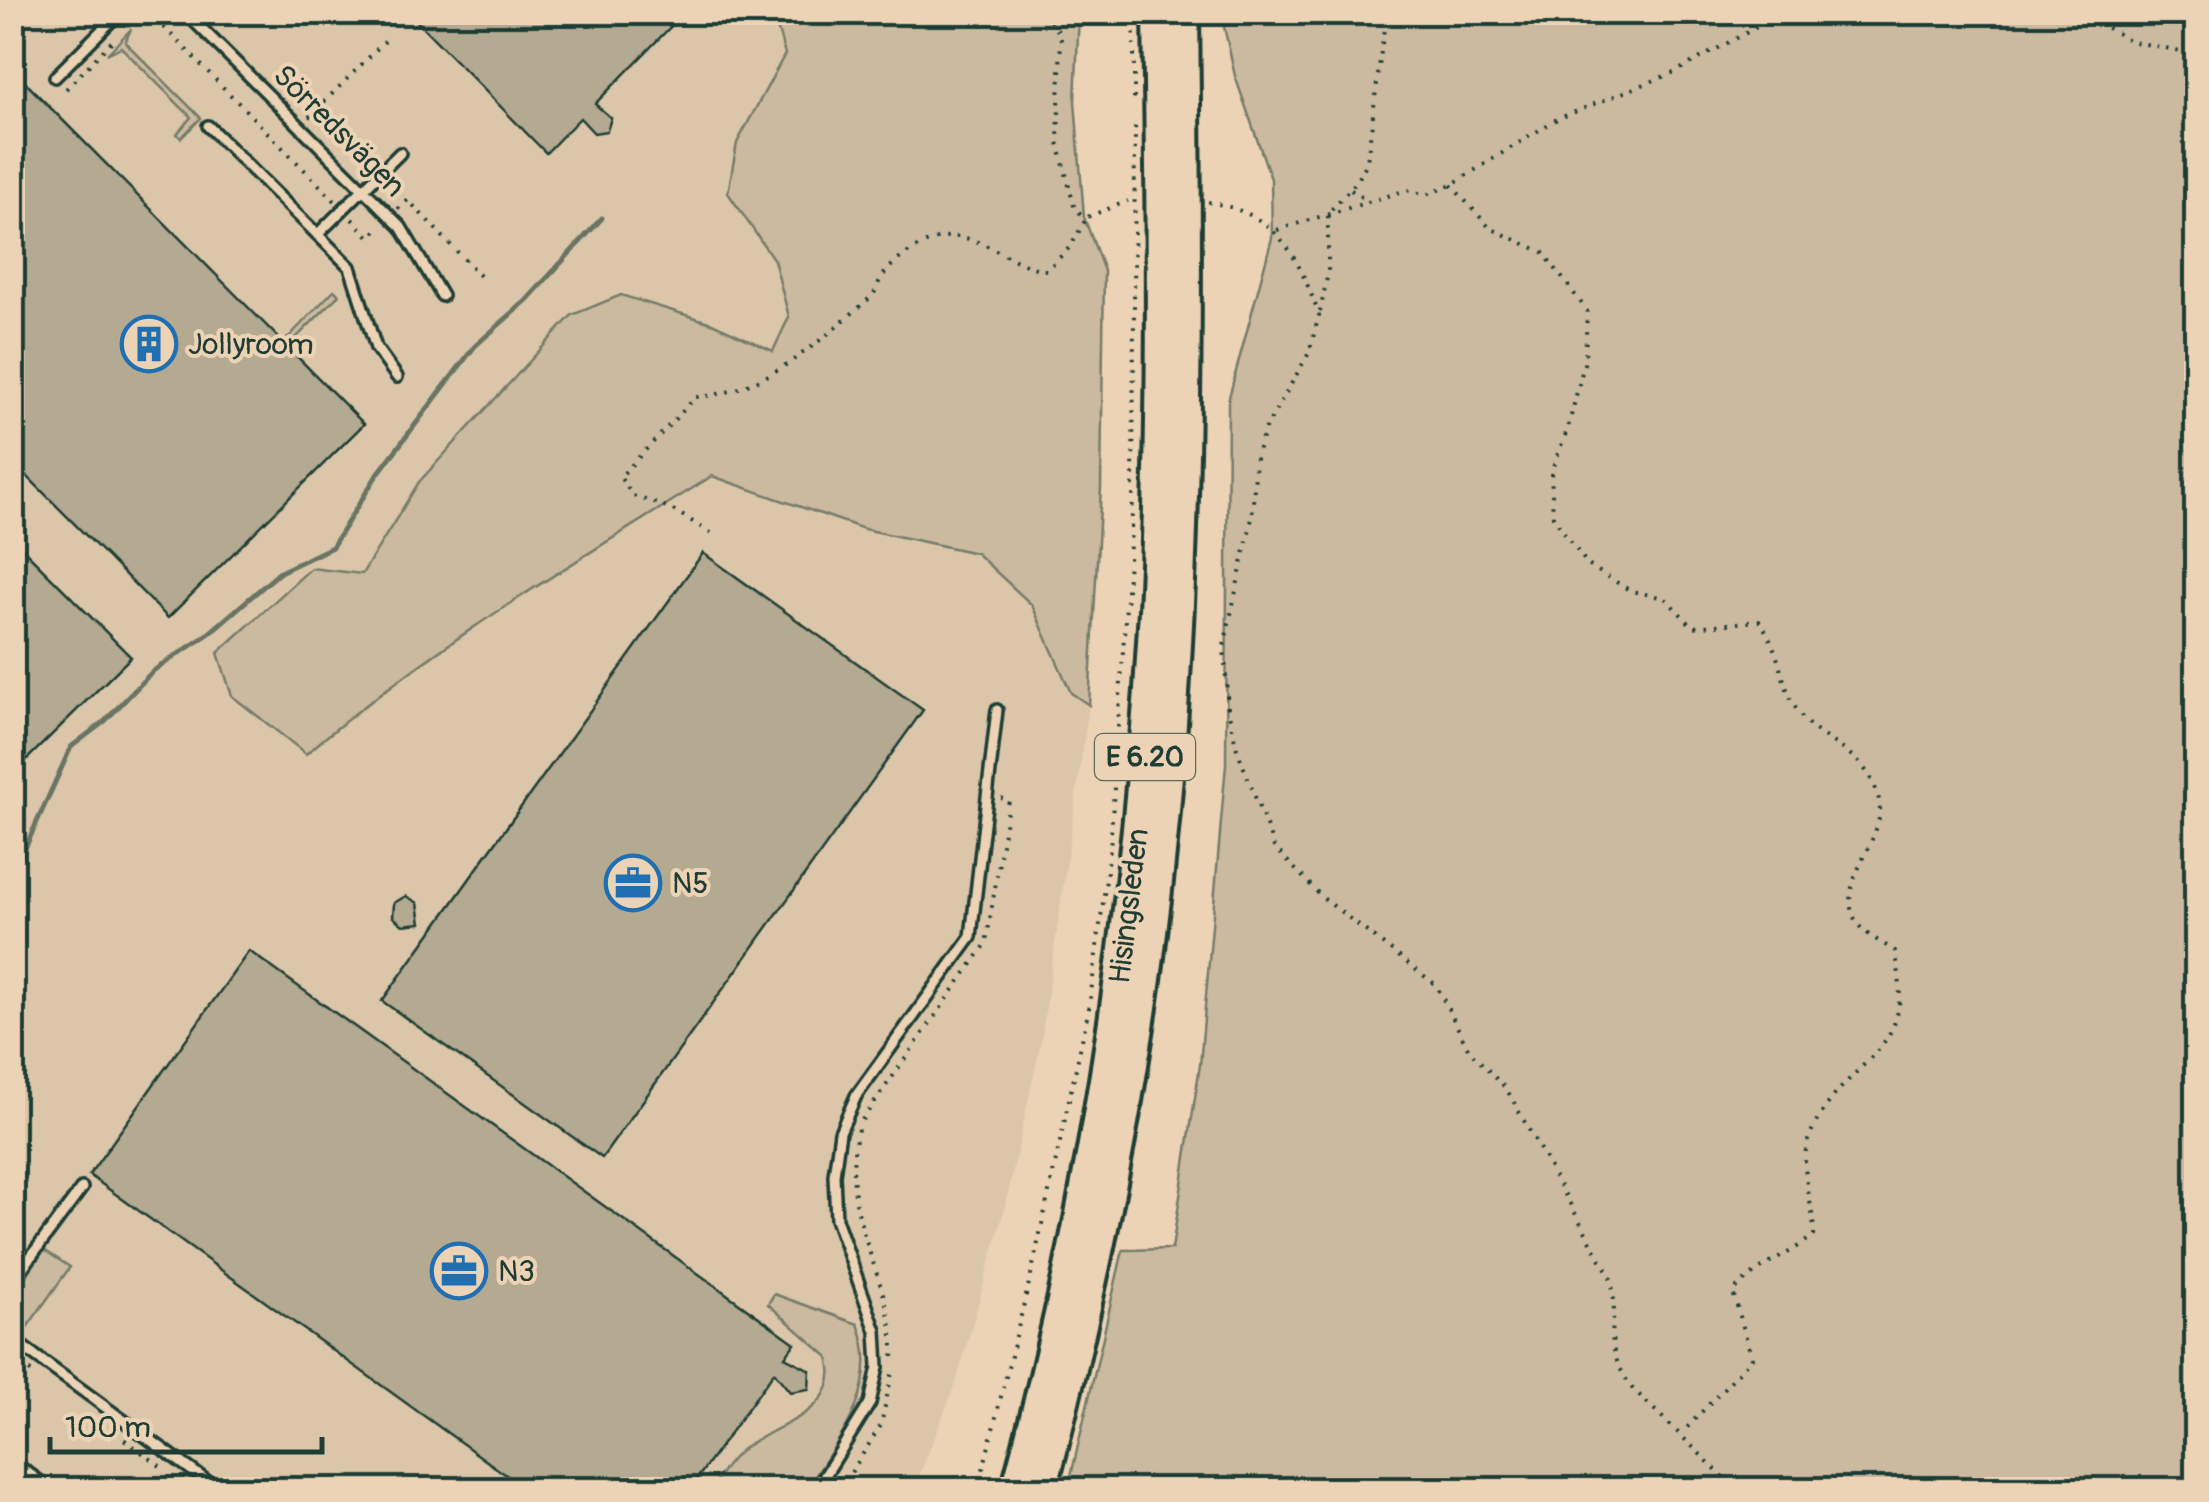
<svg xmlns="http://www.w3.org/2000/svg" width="2209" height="1502" viewBox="0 0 2209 1502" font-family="Pangolin,sans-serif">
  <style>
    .built { fill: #dcc6aa }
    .green { fill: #cbbaa0; stroke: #757c6a; stroke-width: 2.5 }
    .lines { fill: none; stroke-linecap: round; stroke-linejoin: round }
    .stream { stroke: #697463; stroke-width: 5 }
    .building { fill: #b4a991; stroke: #1f3d34; stroke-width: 2.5 }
    .lane-casing { stroke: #1f3d34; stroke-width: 16 }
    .street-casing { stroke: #1f3d34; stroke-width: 25 }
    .highway-casing { stroke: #1f3d34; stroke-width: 38 }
    .path { stroke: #1f3d34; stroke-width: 4; stroke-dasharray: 2.5 8; stroke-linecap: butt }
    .lane { stroke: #edd3b5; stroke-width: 9 }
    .street { stroke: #edd3b5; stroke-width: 18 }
    .highway { stroke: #edd3b5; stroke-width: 30 }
    .labels { text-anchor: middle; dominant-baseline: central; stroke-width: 8; stroke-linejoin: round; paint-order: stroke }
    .shield { fill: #edd3b5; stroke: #5d6a5b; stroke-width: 2.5 }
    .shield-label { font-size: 28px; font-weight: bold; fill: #1f3d34 }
    .street-label { font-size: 30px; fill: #1f3d34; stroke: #edd3b5 }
    .poi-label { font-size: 30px; fill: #1f3d34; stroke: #edd3b5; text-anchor: start }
  </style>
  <rect width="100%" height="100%" fill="#edd3b5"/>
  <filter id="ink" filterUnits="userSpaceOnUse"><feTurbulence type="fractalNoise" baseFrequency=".01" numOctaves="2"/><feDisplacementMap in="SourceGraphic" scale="20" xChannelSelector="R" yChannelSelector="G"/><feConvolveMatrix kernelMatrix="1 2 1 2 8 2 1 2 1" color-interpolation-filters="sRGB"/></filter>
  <g filter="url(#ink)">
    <path class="built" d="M 12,13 L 773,13 L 785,54 L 737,143 L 728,193 L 774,261 L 789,317 L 772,351 L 712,323 L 419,482 L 361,575 L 306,754 L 367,701 L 462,633 L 712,476 L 864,529 L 976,553 L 1032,605 L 1071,693 L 1089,705 L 1041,1042 L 1004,1212 L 956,1383 L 914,1489 L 13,1489 Z"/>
    <path class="green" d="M 773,13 L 1079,13 L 1075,101 L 1084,217 L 1104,271 L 1101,488 L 1089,705 L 1071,693 L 1032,605 L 976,553 L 864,529 L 712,476 C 573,564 431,646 306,754 L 232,696 L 218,653 L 311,568 L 362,574 L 419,482 L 572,315 L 621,295 L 712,323 L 773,351 L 789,317 L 774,260 L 728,193 L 737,143 L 785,54 Z
      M 1221,13 L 2196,13 L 2196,1489 L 1068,1489 L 1123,1250 L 1172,1249 L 1200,1065 L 1226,764 L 1228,401 L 1272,238 L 1271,179 L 1235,76 Z
      M 131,29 L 125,42 L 201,118 L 181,138 L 177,134 L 191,117 L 121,47 L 107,54 Z
      M 334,290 L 339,295 L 289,345 L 285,341 Z
      M 44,1250 L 70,1267 L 23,1333 L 13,1322 L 13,1296 Z
      M 774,1294 L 858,1324 C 883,1386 839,1441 806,1489 L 710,1489 C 721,1474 730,1458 745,1447 C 778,1424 844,1410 828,1357 L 768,1304 Z"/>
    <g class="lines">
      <path class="stream" d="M 12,877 L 71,747 L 105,721 L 153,671 L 207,635 L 280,572 L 332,547 L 377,475 L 475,346 L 527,300 L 602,218"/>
    </g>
    <path class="building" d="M 408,12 L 685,12 L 595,104 L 611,118 L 607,131 L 594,133 L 580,118 L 546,153 Z
      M 12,69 L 364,424 L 168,618 L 12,461 Z
      M 12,538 L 131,657 L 12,774 Z
      M 703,553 L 923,710 L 602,1158 L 382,1001 Z
      M 406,896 L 418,903 L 421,923 L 403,925 L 393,917 L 394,903 Z
      M 249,951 L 795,1343 L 785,1357 L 810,1370 L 809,1389 L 790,1392 L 774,1372 L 689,1490 L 527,1490 L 89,1175 Z"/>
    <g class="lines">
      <g class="lane-casing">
        <path id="lane" d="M 185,12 L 401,227 L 442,296
          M 55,77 L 120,12
          M 208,126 L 350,267 L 376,348 L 397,377
          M 320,232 L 400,153
          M 12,1282 L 82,1188
          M 12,1339 L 219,1490
          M 816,1490 L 870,1403 L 878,1367 L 876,1331 L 836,1219 L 834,1175 L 840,1132 L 856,1096 L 971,937 L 997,710"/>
      </g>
      <g class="street-casing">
        <path id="street" d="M 12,1467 L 44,1490"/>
      </g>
      <g class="highway-casing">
        <path id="highway" d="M 1017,1490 C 1095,1202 1139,907 1155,610 C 1165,411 1162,212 1159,12
          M 1041,1490 C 1084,1323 1120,1156 1144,986 C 1189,664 1187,337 1183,12"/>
      </g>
      <path class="path" d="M 149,12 L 335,201
        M 1044,12 L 1061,35 L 1058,142 L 1075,210 L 1087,217 L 1128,201
        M 1133,12 L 1134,45
        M 2080,12 L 2130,41 L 2196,54
        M 132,21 L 140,12
        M 1134,54 L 1134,100
        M 66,89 L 115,38
        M 309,117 L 388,38
        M 1451,185 L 1490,228 L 1543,252 L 1587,311 L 1585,360 L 1568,428 L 1551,471 L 1553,517 L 1588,565 L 1631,591 L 1665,598 L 1693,627 L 1759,621 C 1781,649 1779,682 1798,712 C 1818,744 1867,747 1879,800 C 1888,842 1824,890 1863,930 C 1871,938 1885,944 1895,951 C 1919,1060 1848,1051 1810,1135 C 1797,1165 1814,1204 1814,1235 C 1787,1257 1756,1266 1733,1292 L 1752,1358 L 1682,1433
        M 1351,190 L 1367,201
        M 1208,202 C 1278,214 1296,252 1319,315 L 1309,353 L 1264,431 L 1256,458 L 1252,518 L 1224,646 L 1228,710 L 1237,749 L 1274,847 L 1323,898 L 1436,985 L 1469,1050 L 1507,1090 L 1610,1276 C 1623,1326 1596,1336 1632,1388 L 1737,1490
        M 398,209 L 408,200 L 485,281
        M 352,219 L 370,237 L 381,226
        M 1277,230 L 1407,190 L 1426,195 L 1451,185 L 1557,119 L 1675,72 L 1784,12
        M 1320,312 L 1328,273 L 1328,213 L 1358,180 L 1367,162 L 1386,12
        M 711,533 L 670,508 L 633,496 L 620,477 L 696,397 C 765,393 821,340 871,297 C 877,291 877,284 882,277 C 894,259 924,240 946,237 C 983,233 1012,267 1047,270 L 1071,246 L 1087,217
        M 862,1120 L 986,944 L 1009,800 L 1001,798
        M 858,1129 C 836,1222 897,1280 893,1363
        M 12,1359 L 35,1375
        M 116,1433 L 160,1466
        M 840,1490 L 881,1425 L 892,1373
        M 978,1490 L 1031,1275 L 1089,1008 L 1110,849 L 1133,499 L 1135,119"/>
      <use href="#lane" class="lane"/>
      <use href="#street" class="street"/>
      <use href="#highway" class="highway"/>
    </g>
  </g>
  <defs>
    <g id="building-ring" transform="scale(2.875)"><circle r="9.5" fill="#edd3b5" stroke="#1f6fb2" stroke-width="1.5"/><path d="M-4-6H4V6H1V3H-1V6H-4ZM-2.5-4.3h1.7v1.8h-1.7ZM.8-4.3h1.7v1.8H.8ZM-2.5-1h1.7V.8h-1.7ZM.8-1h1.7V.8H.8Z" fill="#1f6fb2"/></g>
    <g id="office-ring" transform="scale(2.875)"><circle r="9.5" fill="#edd3b5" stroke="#1f6fb2" stroke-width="1.5"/><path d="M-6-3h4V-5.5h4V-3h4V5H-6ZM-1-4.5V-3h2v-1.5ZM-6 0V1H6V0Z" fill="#1f6fb2"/></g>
  </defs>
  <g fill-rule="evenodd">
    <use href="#building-ring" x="149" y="344"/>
    <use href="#office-ring" x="633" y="883"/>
    <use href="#office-ring" x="459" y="1271"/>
  </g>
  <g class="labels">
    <rect class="shield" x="1095" y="734" width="100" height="46" rx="8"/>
    <g class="shield-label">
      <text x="1145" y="757">E 6.20</text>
    </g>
    <g class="street-label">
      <text transform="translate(339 131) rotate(45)">Sörredsvägen</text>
      <text transform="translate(1129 906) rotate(-83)">Hisingsleden</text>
    </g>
    <g class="poi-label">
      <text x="188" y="344">Jollyroom</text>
      <text x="672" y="883">N5</text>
      <text x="498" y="1271">N3</text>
    </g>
  </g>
  <rect width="2209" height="1502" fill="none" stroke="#edd3b5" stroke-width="50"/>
  <rect x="25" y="25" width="2159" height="1452" fill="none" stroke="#1f3d34" stroke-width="4" filter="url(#ink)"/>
  <path d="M50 1437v15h272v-15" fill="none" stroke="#1f3d34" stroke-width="5"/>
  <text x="65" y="1437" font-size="30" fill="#1f3d34" stroke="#edd3b5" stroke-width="8" paint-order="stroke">100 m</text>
</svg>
